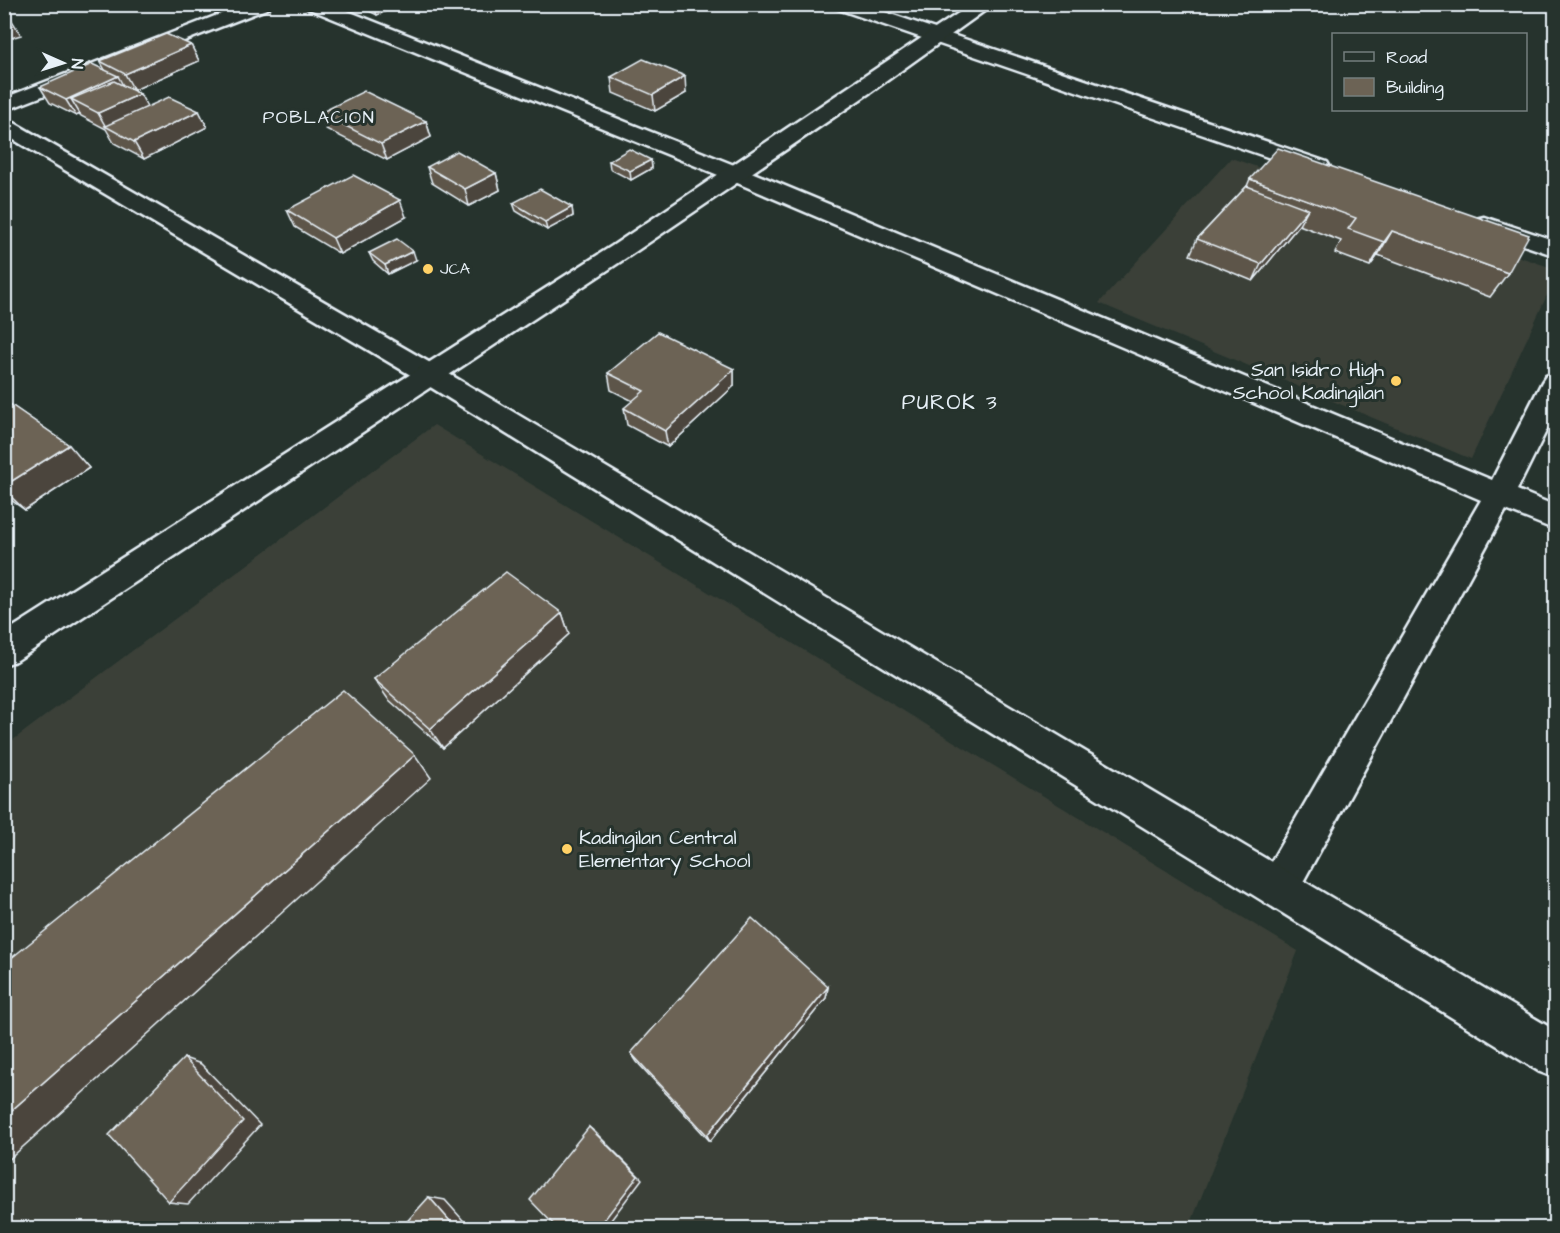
<svg xmlns="http://www.w3.org/2000/svg" width="1560" height="1233" viewBox="0 0 1560 1233" font-family="'Architects Daughter',sans-serif">
  <style>
    .built { fill: #3b4139 }
    .lines { fill: none; stroke-linecap: round; stroke-linejoin: round }
    .street-casing { stroke: #e8f1f8; stroke-width: 5 }
    .secondary-casing { stroke: #e8f1f8; stroke-width: 5 }
    .primary-casing { stroke: #e8f1f8; stroke-width: 5 }
    .street { fill: #26332d; fill-rule: evenodd }
    .secondary { fill: #26332d; fill-rule: evenodd }
    .primary { fill: #26332d; fill-rule: evenodd }
    .wall { fill: #5d5549; stroke: #e8f1f8; stroke-width: 1.5 }
    .shaded-wall { fill: #4c453c; stroke: #e8f1f8; stroke-width: 1.5 }
    .building { fill: #6c6355; stroke: #e8f1f8; stroke-width: 1.5 }
    .poi-dot { fill: #ffd166; stroke: #26332d; stroke-width: 2 }
    .labels { text-anchor: middle; dominant-baseline: central; stroke-width: 6; stroke-linejoin: round; paint-order: stroke }
    .far-poi-label { font-size: 16px; fill: #e8f1f8; stroke: #26332d; text-anchor: start }
    .far-quarter-label { font-size: 18px; letter-spacing: 1.5px; fill: #e8f1f8; stroke: #26332d }
    .poi-label { font-size: 20px; fill: #e8f1f8; stroke: #26332d; text-anchor: end }
    .neighbourhood-label { font-size: 21px; letter-spacing: 1.5px; fill: #e8f1f8; stroke: #26332d }
  </style>
  <rect width="100%" height="100%" fill="#26332d"/>
  <filter id="ink" filterUnits="userSpaceOnUse"><feTurbulence type="fractalNoise" baseFrequency=".0167" numOctaves="2"/><feDisplacementMap in="SourceGraphic" scale="12" xChannelSelector="R" yChannelSelector="G"/><feConvolveMatrix kernelMatrix="1 2 1 2 8 2 1 2 1" color-interpolation-filters="sRGB"/></filter>
  <g filter="url(#ink)">
    <path class="built" d="M 1231,158 L 1555,269 L 1555,278 L 1471,459 L 1099,303 Z
      M 434,425 L 1298,951 L 1189,1228 L 5,1228 L 5,746 Z"/>
    <g class="lines">
      <g class="street-casing">
        <path id="street" d="M 304,4 L 330,4 L 744,169 L 1492,480 L 1542,382 L 1546,376 L 1556,373 L 1556,411 L 1517,490 L 1556,506 L 1556,530 L 1506,510 L 1292,902 L 1278,908 L 1264,902 L 1258,888 L 1264,874 L 1481,500 L 728,179 L 307,8 Z
          M 832,4 L 861,4 L 1327,162 L 1330,167 L 1327,172 L 1319,174 L 1311,172 L 835,8 Z
          M 4,119 L 11,121 L 439,368 L 442,374 L 439,380 L 429,383 L 419,380 L 4,134 Z
          M 1484,217 L 1556,241 L 1556,256 L 1476,229 L 1472,224 L 1476,219 Z"/>
      </g>
      <g class="secondary-casing">
        <path id="secondary" d="M 246,4 L 272,4 L 269,8 L 4,111 L 4,98 Z
          M 429,365 L 439,368 L 1556,1031 L 1556,1078 L 1540,1072 L 419,380 L 416,374 L 419,368 Z"/>
      </g>
      <g class="primary-casing">
        <path id="primary" d="M 972,4 L 994,4 L 871,92 L 629,256 L 16,661 L 4,665 L 4,633 L 612,246 Z"/>
      </g>
      <use href="#street" class="street"/>
      <use href="#secondary" class="secondary"/>
      <use href="#primary" class="primary"/>
    </g>
    <path class="wall" d="M 355,4 L 402,4 L 377,15 Z
      M 191,45 L 199,61 L 134,90 L 123,85 L 124,86 L 140,94 L 147,107 L 199,111 L 207,127 L 144,159 L 114,143 L 106,129 L 81,116 L 80,114 L 76,116 L 50,103 L 40,87 L 105,70 L 100,61 Z
      M 611,77 L 686,93 L 655,111 L 613,93 Z
      M 320,113 L 426,121 L 431,137 L 387,160 L 326,129 Z
      M 651,160 L 652,168 L 631,180 L 610,169 L 609,161 Z
      M 427,167 L 496,173 L 500,190 L 469,206 L 432,183 Z
      M 1250,179 L 1508,273 L 1490,297 L 1378,255 L 1370,266 L 1335,253 L 1341,241 L 1299,225 L 1253,281 L 1190,255 L 1197,239 L 1247,186 Z
      M 513,203 L 572,207 L 573,216 L 547,230 L 516,211 Z
      M 287,210 L 406,217 L 340,254 L 295,227 Z
      M 369,253 L 416,260 L 388,274 L 373,261 Z
      M 734,369 L 734,386 L 668,447 L 627,425 L 624,408 L 633,401 L 611,390 L 608,373 Z
      M 4,400 L 69,445 L 89,468 L 25,510 L 4,495 Z
      M 562,613 L 569,634 L 443,748 L 388,699 L 374,679 Z
      M 828,987 L 826,998 L 710,1141 L 637,1062 L 631,1053 Z"/>
    <path class="shaded-wall" d="M 373,4 L 402,4 L 377,15 Z
      M 11,19 L 21,35 L 4,40 L 4,21 Z
      M 191,45 L 199,61 L 134,90 L 125,74 Z
      M 118,76 L 127,93 L 71,99 L 80,114 L 76,116 L 66,100 Z
      M 685,76 L 686,93 L 655,111 L 653,95 Z
      M 140,94 L 149,110 L 106,127 L 98,113 Z
      M 199,111 L 207,127 L 144,159 L 134,142 Z
      M 426,121 L 431,137 L 387,160 L 381,144 Z
      M 651,160 L 652,168 L 631,180 L 630,171 Z
      M 496,173 L 500,190 L 469,206 L 465,189 Z
      M 400,200 L 406,217 L 340,254 L 333,238 Z
      M 572,207 L 573,216 L 547,230 L 545,222 Z
      M 1308,209 L 1299,225 L 1253,281 L 1261,264 Z
      M 1392,231 L 1378,255 L 1370,266 L 1384,242 Z
      M 413,251 L 416,260 L 388,274 L 385,265 Z
      M 734,369 L 734,386 L 668,447 L 665,431 Z
      M 69,445 L 89,468 L 25,510 L 4,490 L 4,486 Z
      M 562,613 L 569,634 L 443,748 L 430,729 Z
      M 415,755 L 431,778 L 4,1164 L 4,1117 Z
      M 828,987 L 826,998 L 710,1141 L 707,1135 Z
      M 184,1058 L 201,1064 L 260,1125 L 188,1204 L 169,1202 Z
      M 589,1127 L 595,1132 L 642,1179 L 605,1228 L 598,1228 Z
      M 429,1197 L 445,1200 L 470,1228 L 456,1228 Z"/>
    <path class="building" d="M 4,15 L 11,19 L 4,21 Z
      M 166,34 L 191,45 L 125,74 L 100,61 Z
      M 643,59 L 685,76 L 653,95 L 611,77 Z
      M 92,64 L 118,76 L 66,100 L 40,87 Z
      M 114,81 L 140,94 L 98,113 L 71,99 Z
      M 364,91 L 426,121 L 381,144 L 320,113 Z
      M 169,97 L 199,111 L 134,142 L 105,126 Z
      M 1278,148 L 1529,235 L 1508,273 L 1392,231 L 1384,242 L 1348,229 L 1356,218 L 1250,179 Z
      M 629,149 L 651,160 L 630,171 L 609,161 Z
      M 457,151 L 496,173 L 465,189 L 427,167 Z
      M 353,175 L 400,200 L 333,238 L 287,210 Z
      M 1247,186 L 1308,209 L 1261,264 L 1197,239 Z
      M 540,189 L 572,207 L 545,222 L 513,203 Z
      M 397,239 L 413,251 L 385,265 L 369,253 Z
      M 658,332 L 734,369 L 665,431 L 624,408 L 644,391 L 608,373 Z
      M 4,400 L 69,445 L 4,486 Z
      M 506,572 L 562,613 L 430,729 L 374,679 Z
      M 343,690 L 415,755 L 4,1117 L 4,964 Z
      M 752,918 L 828,987 L 707,1135 L 631,1053 Z
      M 184,1058 L 243,1121 L 169,1202 L 109,1135 Z
      M 589,1127 L 638,1176 L 598,1228 L 557,1228 L 530,1200 Z
      M 429,1197 L 456,1228 L 401,1228 Z"/>
  </g>
  <g class="poi-dot">
    <circle cx="428" cy="269" r="6"/>
    <circle cx="1396" cy="381" r="6"/>
    <circle cx="567" cy="849" r="6"/>
  </g>
  <g class="labels">
    <g class="far-poi-label">
      <text x="440" y="269">JCA</text>
    </g>
    <g class="far-quarter-label">
      <text x="319" y="117">POBLACION</text>
    </g>
    <g class="poi-label">
      <text x="1384" y="370">San Isidro High<tspan x="1384" dy="23">School Kadingilan</tspan></text>
      <text x="579" y="838" text-anchor="start">Kadingilan Central<tspan x="579" dy="23">Elementary School</tspan></text>
    </g>
    <g class="neighbourhood-label">
      <text x="950" y="402">PUROK 3</text>
    </g>
  </g>
  <rect width="1560" height="1233" fill="none" stroke="#26332d" stroke-width="24"/>
  <rect x="12" y="12" width="1536" height="1209" fill="none" stroke="#e8f1f8" stroke-width="2" filter="url(#ink)"/>
  <rect x="1332" y="33" width="195" height="78" fill="#26332d" stroke="#747f7e" stroke-width="1.5"/>
  <rect x="1344" y="52" width="30" height="9" fill="#26332d" stroke="#747f7e" stroke-width="1.5"/>
  <text x="1386" y="63" font-size="18" fill="#e8f1f8">Road</text>
  <rect x="1344" y="78" width="30" height="18" fill="#6c6355" stroke="#747f7e" stroke-width="1.5"/>
  <text x="1386" y="93" font-size="18" fill="#e8f1f8">Building</text>
  <g transform="translate(63 63) rotate(93)" stroke="#26332d" stroke-width="4.5" paint-order="stroke">
  <path d="M0-4.5L10 22L0 15L-10 22Z" fill="#e8f1f8"/>
  <text y="-9" font-size="16" font-weight="bold" text-anchor="middle" fill="#e8f1f8">N</text>
  </g>
</svg>
